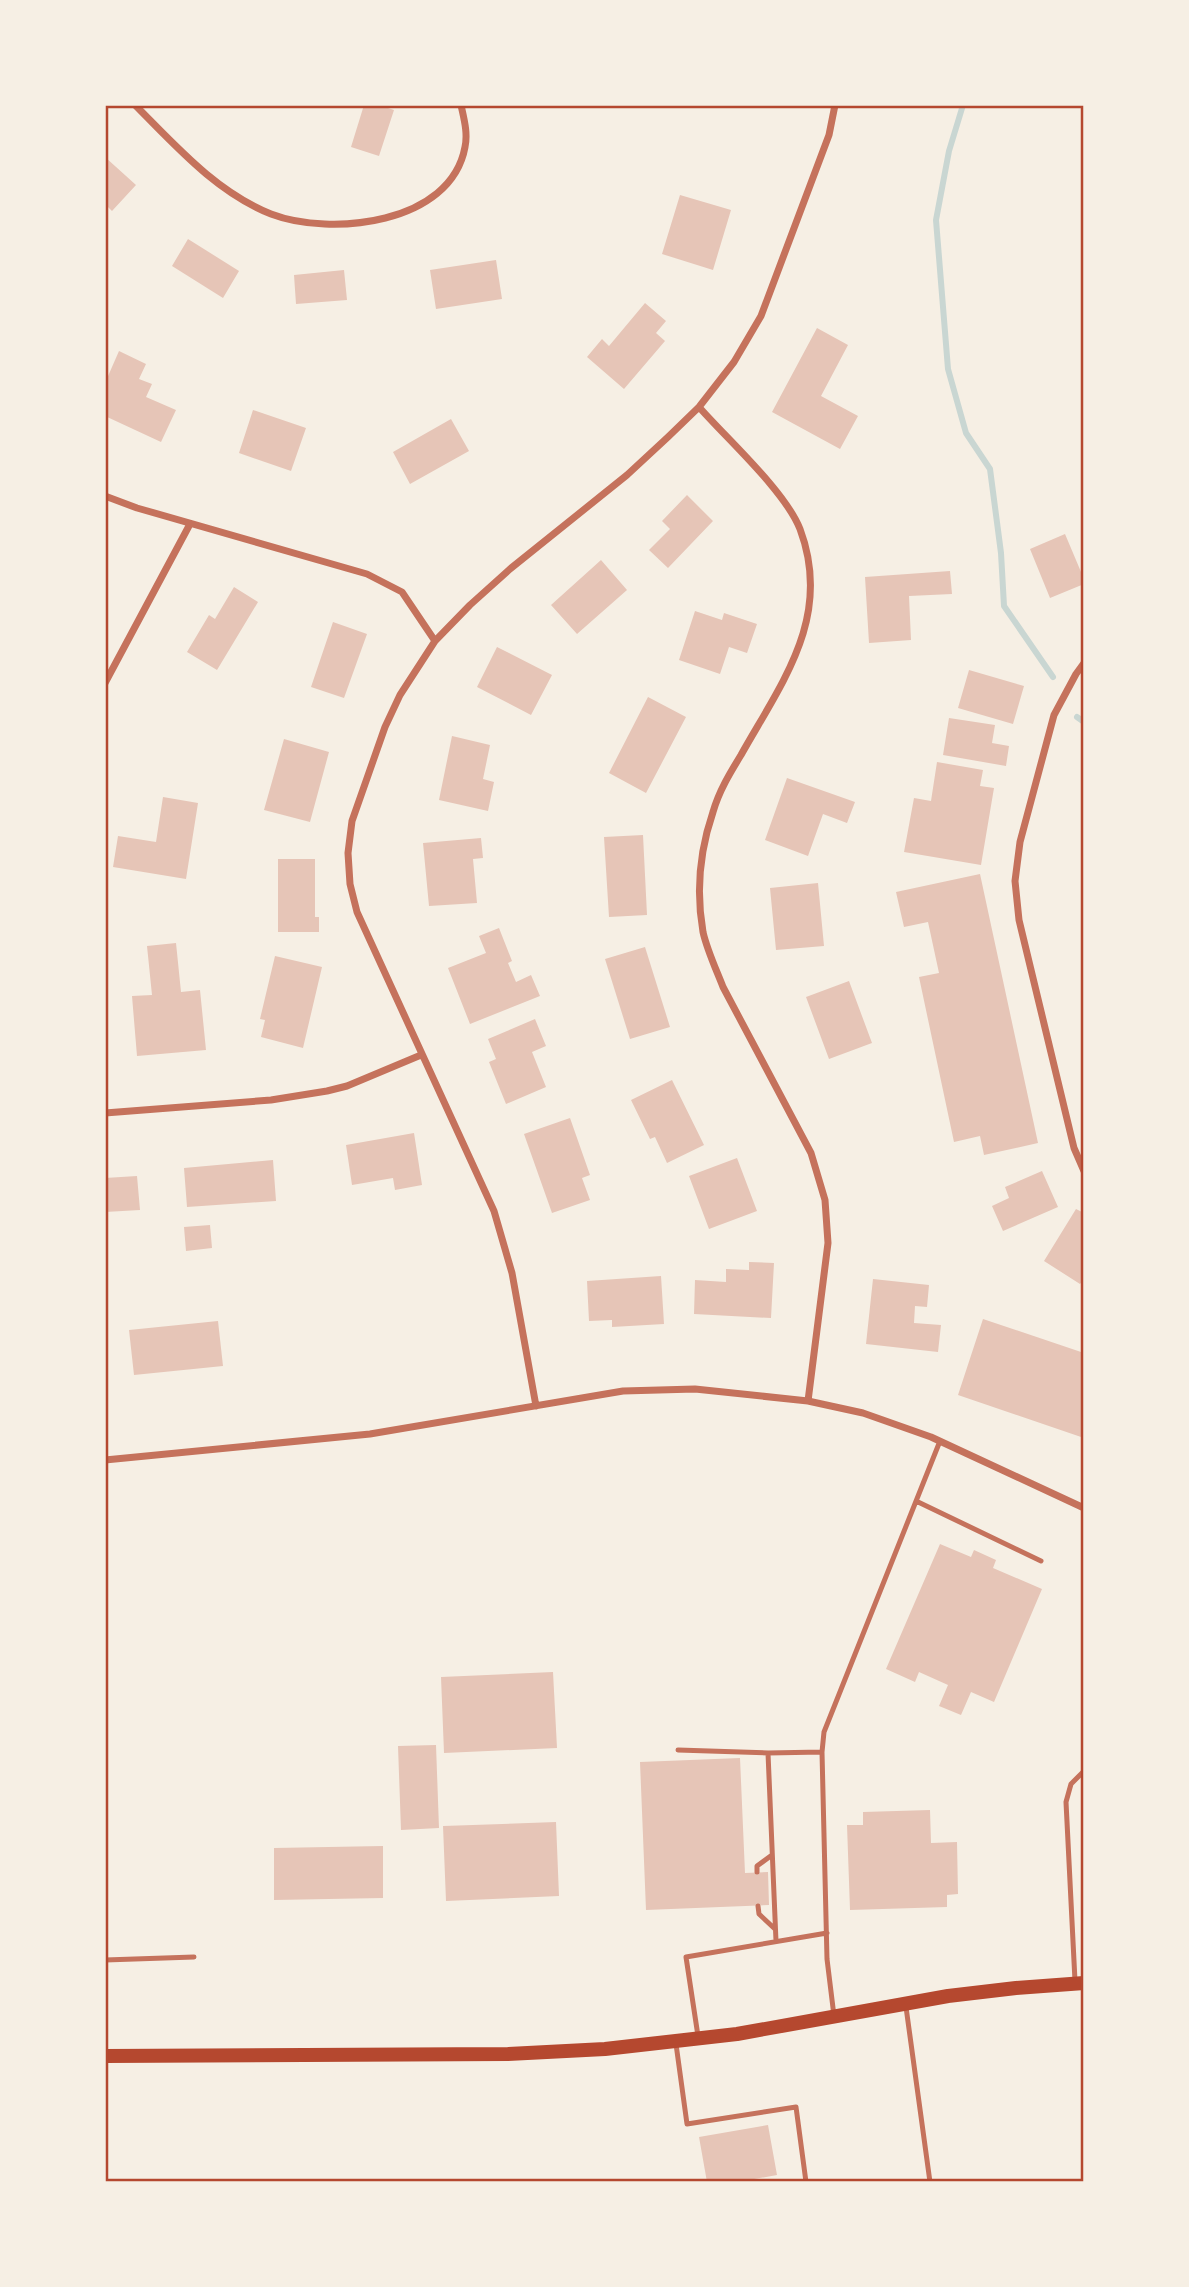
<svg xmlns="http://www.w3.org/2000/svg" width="1189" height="2287" viewBox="0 0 1189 2287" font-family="Karla,sans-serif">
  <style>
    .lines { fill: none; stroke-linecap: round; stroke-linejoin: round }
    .stream { stroke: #c9d6d2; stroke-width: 6 }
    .building { fill: #e6c5b7 }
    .service { stroke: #c5725c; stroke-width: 5 }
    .minor { stroke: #c5725c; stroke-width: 7 }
    .secondary { stroke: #b5482f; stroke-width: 14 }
    .neatline { fill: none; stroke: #b5482f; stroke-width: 2.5 }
  </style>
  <rect width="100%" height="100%" fill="#f6efe4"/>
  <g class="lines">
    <path class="stream" d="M 963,105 L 949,151 L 936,220 L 948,369 L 966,433 L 990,469 L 1001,553 L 1004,606 L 1053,677
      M 1077,717 L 1084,722"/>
  </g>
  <path class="building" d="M 364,105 L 379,105 L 394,110 L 379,156 L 351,147 Z
    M 105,157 L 136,185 L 112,211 L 105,204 Z
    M 680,195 L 731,210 L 713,270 L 662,254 Z
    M 188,239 L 239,271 L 223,298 L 172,266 Z
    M 496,260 L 502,299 L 436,309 L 430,270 Z
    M 344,270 L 347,300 L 296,304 L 294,275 Z
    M 645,303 L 666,321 L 656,333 L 665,341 L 624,389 L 587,357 L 602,339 L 609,346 Z
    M 817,328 L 848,345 L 821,396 L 858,416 L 840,449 L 772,412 Z
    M 119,351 L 146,364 L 139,379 L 152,384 L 146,397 L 176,410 L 161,442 L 105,416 L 105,383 Z
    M 253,410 L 306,428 L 291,471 L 239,453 Z
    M 451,419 L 469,451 L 410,484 L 393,452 Z
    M 687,495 L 713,521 L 668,568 L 649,550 L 670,529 L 662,521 Z
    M 1065,534 L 1084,579 L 1084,584 L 1050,598 L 1030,549 Z
    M 601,560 L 627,590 L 577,634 L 551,605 Z
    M 950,571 L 952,594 L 909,596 L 911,640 L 869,643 L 865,577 Z
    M 234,587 L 258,602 L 217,670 L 187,652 L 209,615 L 215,619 Z
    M 695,611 L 722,620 L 724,613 L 757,624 L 747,653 L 729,647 L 720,674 L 679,660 Z
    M 333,622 L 367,634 L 344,698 L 311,687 Z
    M 497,647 L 552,675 L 531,715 L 477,687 Z
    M 969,670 L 1024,686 L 1013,724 L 958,708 Z
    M 648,697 L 686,717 L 646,793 L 609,773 Z
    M 949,718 L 995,725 L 992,743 L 1009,746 L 1006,766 L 943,755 Z
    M 452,736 L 490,745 L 483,779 L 494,782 L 488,811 L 439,800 Z
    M 284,739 L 329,752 L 310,822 L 264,810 Z
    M 937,762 L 983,770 L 980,786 L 994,788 L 981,865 L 904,852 L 914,798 L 931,801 Z
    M 787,778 L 855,802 L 847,823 L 823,814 L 808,856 L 765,840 Z
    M 163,797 L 198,803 L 186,879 L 113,867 L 118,836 L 156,842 Z
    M 643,835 L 647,915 L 609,917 L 604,837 Z
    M 481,838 L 483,858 L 473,859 L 477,903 L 429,906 L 423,843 Z
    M 278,859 L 315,859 L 315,917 L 319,917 L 319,932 L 278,932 Z
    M 980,874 L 1038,1143 L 984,1155 L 980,1136 L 954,1142 L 919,977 L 939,973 L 928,922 L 904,927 L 896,892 Z
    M 818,883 L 824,946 L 776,950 L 770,888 Z
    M 499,928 L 512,961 L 508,963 L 516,982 L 531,975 L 540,996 L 470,1024 L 448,968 L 486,953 L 479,936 Z
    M 176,943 L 181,992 L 200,990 L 206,1050 L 137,1056 L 132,996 L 152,995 L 147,946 Z
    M 645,947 L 670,1027 L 630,1039 L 605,959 Z
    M 275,956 L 322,967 L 303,1048 L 261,1037 L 265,1020 L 260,1019 Z
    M 849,981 L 872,1043 L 829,1059 L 806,997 Z
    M 535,1019 L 546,1046 L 532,1052 L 546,1087 L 506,1104 L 489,1062 L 496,1059 L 488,1039 Z
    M 672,1080 L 704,1145 L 667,1163 L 655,1137 L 650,1139 L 631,1100 Z
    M 570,1118 L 590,1175 L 582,1178 L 590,1200 L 552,1213 L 524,1134 Z
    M 414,1133 L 422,1185 L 395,1190 L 393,1178 L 352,1185 L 346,1145 Z
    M 737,1158 L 757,1211 L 709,1229 L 689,1176 Z
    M 273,1160 L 276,1201 L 187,1207 L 184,1168 Z
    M 1042,1171 L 1058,1207 L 1003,1231 L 992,1206 L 1009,1198 L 1005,1187 Z
    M 137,1176 L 140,1210 L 105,1212 L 105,1178 Z
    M 1076,1209 L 1084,1213 L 1084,1279 L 1080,1284 L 1044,1261 Z
    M 210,1225 L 212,1248 L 186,1251 L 184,1227 Z
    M 749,1262 L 774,1263 L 771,1318 L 694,1314 L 695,1280 L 726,1282 L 726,1269 L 749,1270 Z
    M 661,1276 L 664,1324 L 612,1327 L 612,1320 L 589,1321 L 587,1281 Z
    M 873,1279 L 929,1285 L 927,1307 L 915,1306 L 914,1323 L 941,1325 L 938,1352 L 866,1344 Z
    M 983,1319 L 1084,1353 L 1084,1438 L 958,1395 Z
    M 218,1321 L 223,1366 L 134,1375 L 129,1330 Z
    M 940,1544 L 971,1557 L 974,1550 L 996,1560 L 993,1568 L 1042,1589 L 994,1702 L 971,1692 L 961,1715 L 939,1706 L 948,1685 L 919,1672 L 915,1682 L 886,1669 Z
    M 553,1672 L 557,1748 L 444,1753 L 441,1677 Z
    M 436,1745 L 439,1828 L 401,1830 L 398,1746 Z
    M 740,1758 L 745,1873 L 768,1872 L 769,1905 L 646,1910 L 640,1762 Z
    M 930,1810 L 931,1843 L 957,1842 L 958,1894 L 947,1895 L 947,1907 L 850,1910 L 847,1825 L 863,1825 L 863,1812 Z
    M 556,1822 L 559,1896 L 446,1901 L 443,1826 Z
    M 383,1846 L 383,1898 L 274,1900 L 274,1848 Z
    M 768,2125 L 777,2175 L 737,2182 L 707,2182 L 699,2137 Z"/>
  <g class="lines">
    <path class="service" d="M 916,1501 L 1041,1561
      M 678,1750 L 768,1753
      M 757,1872 L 757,1866 L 772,1855
      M 758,1906 L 759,1914 L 775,1929
      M 776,1941 L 768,1753 L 822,1752
      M 105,1960 L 194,1957
      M 1075,1981 L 1066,1802 L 1071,1784 L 1084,1771
      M 906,2007 L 930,2182
      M 834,2016 L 827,1959 L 822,1752 L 824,1732 L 940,1441
      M 698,2036 L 686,1957 L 827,1933
      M 676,2044 L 687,2124 L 796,2107 L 806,2182"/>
    <path class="minor" d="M 135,105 C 176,146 216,192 271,214 C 331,237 451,224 465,147 C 468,133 464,119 461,105
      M 699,407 C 727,439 785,491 800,529 C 833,617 782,682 741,755 C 730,773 719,791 713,812 C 700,850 696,892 703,932 C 707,950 716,969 723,987 L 811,1153 L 825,1200 L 828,1243 L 808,1401
      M 105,496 L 137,508 L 367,574 L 402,592 L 435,641
      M 1084,663 L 1076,674 L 1054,715 L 1020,842 L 1015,881 L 1019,920 L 1074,1148 L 1084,1171
      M 105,683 L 190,524
      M 105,1113 L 271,1100 L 327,1091 L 347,1086 L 421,1055
      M 536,1406 L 512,1273 L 494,1211 L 357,912 L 350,884 L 348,853 L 352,821 L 385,727 L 400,695 L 435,641 L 470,605 L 510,569 L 627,475 L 668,437 L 699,407 L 734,362 L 761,316 L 829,135 L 835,105
      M 105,1460 L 370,1434 L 623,1391 L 695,1389 L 808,1401 L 863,1413 L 931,1437 L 1084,1508"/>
    <path class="secondary" d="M 105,2056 L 508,2054 L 605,2049 L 737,2034 L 948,1996 L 1016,1988 L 1084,1983"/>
  </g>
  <rect width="1189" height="2287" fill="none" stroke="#f6efe4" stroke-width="214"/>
  <rect x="107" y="107" width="975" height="2073" class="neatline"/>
</svg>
